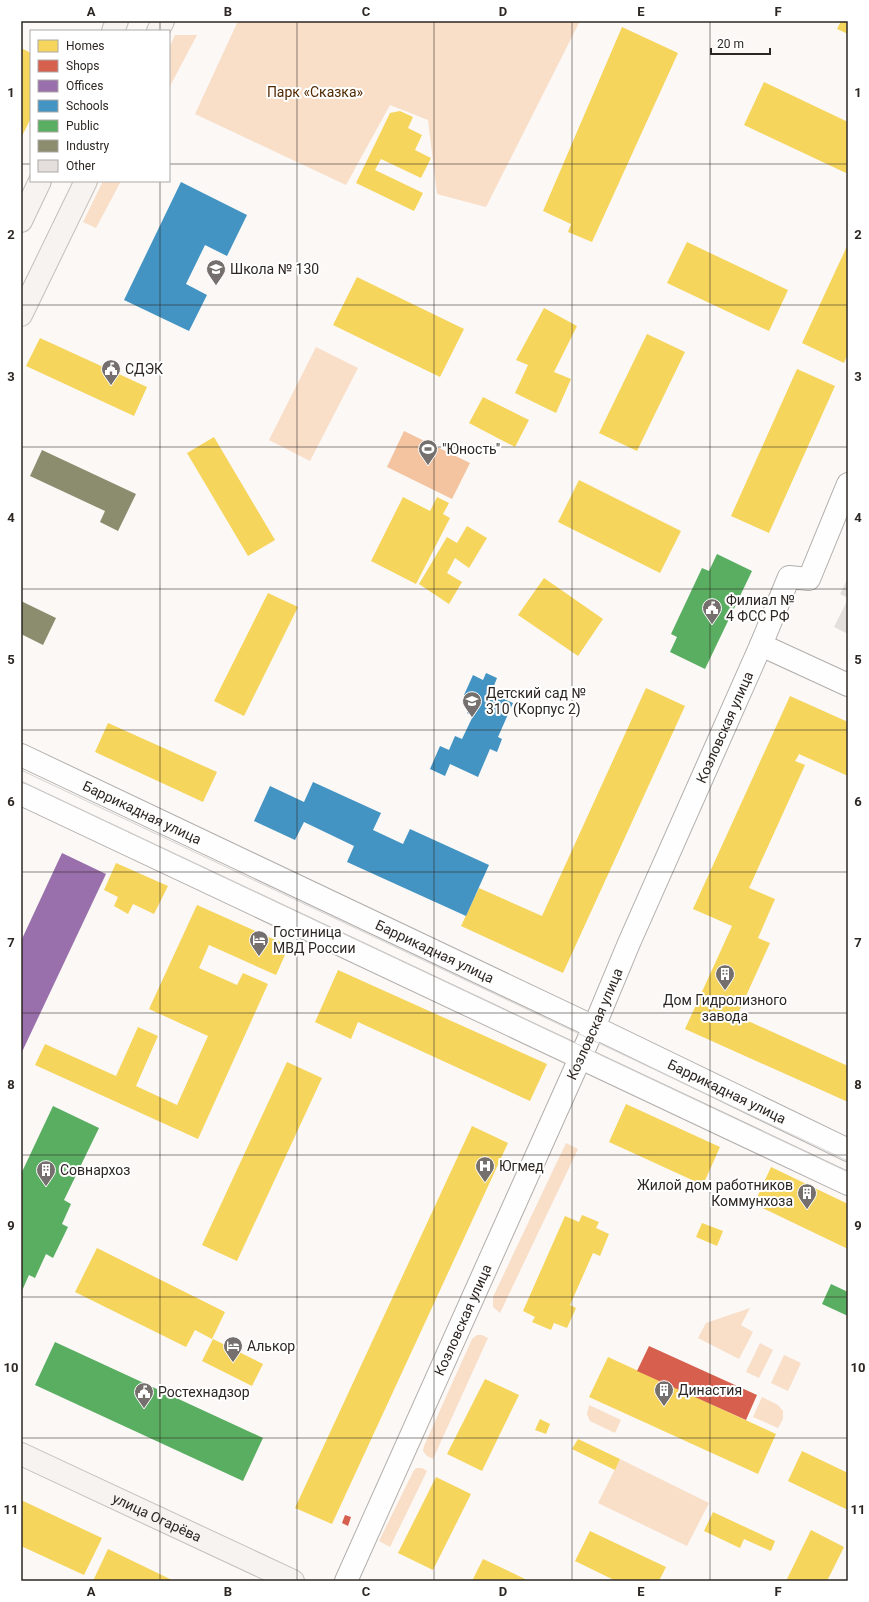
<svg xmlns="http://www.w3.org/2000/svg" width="869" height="1602" viewBox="0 0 869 1602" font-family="Roboto,sans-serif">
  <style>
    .green { fill: #f9dec8 }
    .water { fill: #f3c49f }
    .homes { fill: #f6d55c }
    .shops { fill: #d6604d }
    .offices { fill: #9970ab }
    .schools { fill: #4393c3 }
    .public { fill: #5aae61 }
    .industry { fill: #8c8c6e }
    .building { fill: #e4dfdc }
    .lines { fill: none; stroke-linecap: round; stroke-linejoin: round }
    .minor-casing { stroke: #b2aeac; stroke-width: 24 }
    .major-casing { stroke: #c6bfba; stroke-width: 24 }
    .minor { stroke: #fefefe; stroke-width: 22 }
    .major { stroke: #f7f3f0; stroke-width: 22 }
    .tram { stroke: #d6d5d4; stroke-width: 1 }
    .grid { fill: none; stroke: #2d2723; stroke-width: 1; stroke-opacity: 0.55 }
    .labels { text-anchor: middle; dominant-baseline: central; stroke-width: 4; stroke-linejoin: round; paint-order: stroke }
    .park-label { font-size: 14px; fill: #512900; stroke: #fff }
    .poi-label { font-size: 14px; fill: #2d2723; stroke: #fff; text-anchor: start }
    .street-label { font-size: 14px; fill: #2d2723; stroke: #fff }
    .neatline { fill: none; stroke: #2d2723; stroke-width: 1.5 }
    .grid-label { font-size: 13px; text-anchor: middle; font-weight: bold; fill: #2d2723 }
  </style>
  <rect width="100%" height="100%" fill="#fbf8f6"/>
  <path class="green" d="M 238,21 L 580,21 L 486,207 L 437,194 L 428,120 L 390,105 L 346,185 L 195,114 Z
    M 175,35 L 197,35 L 169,88 L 169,48 Z
    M 103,181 L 121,181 L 96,228 L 83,222 Z
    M 316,347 L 358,368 L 310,461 L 269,440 Z
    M 566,1143 L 578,1149 L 500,1313 L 493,1307 L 493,1297 Z
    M 750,1308 L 741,1325 L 753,1332 L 739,1359 L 698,1338 L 706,1323 Z
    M 477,1335 L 482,1335 L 488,1338 L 433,1459 L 427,1456 L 423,1451 L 424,1446 L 472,1339 Z
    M 760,1343 L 773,1350 L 759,1378 L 746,1372 Z
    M 784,1355 L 801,1363 L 788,1391 L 771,1383 Z
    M 762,1397 L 778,1405 L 783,1411 L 783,1419 L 778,1428 L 753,1417 Z
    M 589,1405 L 621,1420 L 615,1433 L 590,1421 L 587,1414 Z
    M 620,1459 L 709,1503 L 687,1546 L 598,1503 Z
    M 416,1468 L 422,1468 L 427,1471 L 390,1547 L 379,1541 L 413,1472 Z"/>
  <path class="water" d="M 404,431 L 470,463 L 452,499 L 387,467 Z"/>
  <path class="homes" d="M 841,21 L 848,21 L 848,34 L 837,29 Z
    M 622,27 L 678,53 L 592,242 L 568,232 L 571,224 L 543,211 Z
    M 21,48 L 31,53 L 31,118 L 21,138 Z
    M 764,82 L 848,122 L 848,169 L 846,173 L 744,125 Z
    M 400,111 L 413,117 L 408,128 L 422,135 L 415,150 L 431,158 L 421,178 L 381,159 L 375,170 L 423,193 L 414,211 L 356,183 L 390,113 Z
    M 687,242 L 788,290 L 769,331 L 667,283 Z
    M 848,244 L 848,353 L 844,363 L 802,343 Z
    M 357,277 L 464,329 L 440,377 L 333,325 Z
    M 544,308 L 577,326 L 554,372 L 571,379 L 556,413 L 515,393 L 528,365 L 516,360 Z
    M 647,334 L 685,352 L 637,451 L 599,433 Z
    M 40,338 L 147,387 L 134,416 L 26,366 Z
    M 797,369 L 835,386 L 769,533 L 731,516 Z
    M 483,397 L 529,420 L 515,447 L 469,423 Z
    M 214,437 L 275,540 L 248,556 L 187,453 Z
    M 579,480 L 681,531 L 660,573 L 558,522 Z
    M 403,497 L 430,511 L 437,497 L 449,503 L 443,514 L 450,518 L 416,584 L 371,561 Z
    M 467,526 L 487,538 L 469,568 L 455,558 L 447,573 L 462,582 L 449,604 L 419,584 L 447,537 L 457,543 Z
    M 544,578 L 603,619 L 578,656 L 518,615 Z
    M 268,593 L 298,607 L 244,716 L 214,701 Z
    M 646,688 L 685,706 L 563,973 L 461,926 L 479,888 L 542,916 Z
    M 790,696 L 848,722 L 848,776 L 799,754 L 797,758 L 795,761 L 805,765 L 749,888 L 775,899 L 758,938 L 770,943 L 737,1016 L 848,1066 L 848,1102 L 685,1029 L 732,926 L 693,909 Z
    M 108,723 L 217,772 L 203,802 L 95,752 Z
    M 116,863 L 168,886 L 154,914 L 133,904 L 128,914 L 114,906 L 118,897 L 104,890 Z
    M 197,905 L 289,946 L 276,975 L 209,945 L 199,968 L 237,985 L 243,973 L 268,984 L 198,1139 L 35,1065 L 45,1044 L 116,1076 L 138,1027 L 158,1036 L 136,1086 L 177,1105 L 208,1036 L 149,1009 Z
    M 338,970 L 547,1064 L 530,1101 L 358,1022 L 351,1039 L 315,1022 Z
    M 287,1062 L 322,1078 L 237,1261 L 202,1245 Z
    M 626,1104 L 720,1147 L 703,1185 L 609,1142 Z
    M 472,1126 L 508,1143 L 332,1524 L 295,1508 Z
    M 771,1167 L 848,1204 L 848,1249 L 754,1204 Z
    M 582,1215 L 599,1222 L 596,1228 L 609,1234 L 600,1256 L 593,1253 L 570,1305 L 576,1308 L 567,1328 L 554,1323 L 551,1330 L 532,1322 L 535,1317 L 523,1311 L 565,1216 L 579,1222 Z
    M 702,1223 L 723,1231 L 717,1246 L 696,1237 Z
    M 97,1248 L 225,1312 L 212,1339 L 195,1330 L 186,1347 L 75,1292 Z
    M 213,1339 L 263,1364 L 252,1386 L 202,1361 Z
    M 608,1357 L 776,1434 L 758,1474 L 589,1397 Z
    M 485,1379 L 519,1395 L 482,1471 L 447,1454 Z
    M 540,1419 L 550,1424 L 546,1434 L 535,1430 Z
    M 578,1439 L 620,1459 L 615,1470 L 572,1449 Z
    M 802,1451 L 848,1473 L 848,1510 L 788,1481 Z
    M 436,1477 L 471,1494 L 433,1570 L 398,1553 Z
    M 21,1500 L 102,1538 L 84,1575 L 21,1546 Z
    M 713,1512 L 775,1541 L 771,1551 L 744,1539 L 740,1548 L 704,1531 Z
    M 811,1530 L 844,1547 L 827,1581 L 786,1581 Z
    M 590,1531 L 666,1567 L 659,1581 L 616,1581 L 575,1561 Z
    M 108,1549 L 174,1581 L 93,1581 Z
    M 483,1559 L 500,1567 L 529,1581 L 472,1581 Z"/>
  <path class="shops" d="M 649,1346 L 757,1395 L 746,1420 L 637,1371 Z
    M 345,1515 L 351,1517 L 348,1526 L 342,1523 Z"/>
  <path class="offices" d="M 62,853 L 106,874 L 21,1054 L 21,941 Z"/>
  <path class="schools" d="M 181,182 L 247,215 L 227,256 L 205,245 L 186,284 L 207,295 L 189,331 L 124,300 Z
    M 486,673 L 497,678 L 491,693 L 513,703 L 498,737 L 502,739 L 497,752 L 490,749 L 478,777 L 450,764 L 445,776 L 430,769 L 440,746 L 449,750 L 455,736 L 462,739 L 473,716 L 467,713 L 473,699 L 464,695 L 473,675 L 483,680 Z
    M 313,782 L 381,813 L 373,830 L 403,844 L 410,829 L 489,865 L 466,916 L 347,862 L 354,846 L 304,822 L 295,840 L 254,821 L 270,786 L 304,802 Z"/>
  <path class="public" d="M 717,554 L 752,571 L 705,669 L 670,652 L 677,637 L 671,634 L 702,568 L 709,571 Z
    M 53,1106 L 99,1128 L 64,1200 L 71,1204 L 62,1224 L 68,1227 L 53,1258 L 46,1254 L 35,1278 L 29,1275 L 21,1293 L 21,1174 Z
    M 831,1284 L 848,1292 L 848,1316 L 822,1304 Z
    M 55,1342 L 263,1438 L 243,1481 L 35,1385 Z"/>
  <path class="industry" d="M 42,450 L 136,494 L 118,531 L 100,522 L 105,511 L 30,476 Z
    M 21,601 L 56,618 L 43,645 L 21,634 Z"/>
  <path class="building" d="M 848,578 L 848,598 L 840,594 Z
    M 848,599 L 848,634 L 834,627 Z"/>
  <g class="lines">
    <g class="minor-casing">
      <g id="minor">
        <path d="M 761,645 L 848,685"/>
        <path id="s1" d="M 21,755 L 594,1027 L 848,1150"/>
        <path d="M 21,794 L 848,1184"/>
        <path id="s2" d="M 346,1581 L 594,1027 L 629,943 L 761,645 L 789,577 L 809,579 L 848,484"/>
      </g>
    </g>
    <g class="major-casing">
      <g id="major">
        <path d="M 113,31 L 117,21"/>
        <path d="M 158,31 L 163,21"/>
        <path d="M 21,221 L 40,181"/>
        <path d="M 21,315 L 86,181"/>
        <path id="s3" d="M 21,1454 L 293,1581"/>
      </g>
    </g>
    <use href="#minor" class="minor"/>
    <use href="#major" class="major"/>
    <path class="tram" d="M 21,770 L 848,1161
      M 21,781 L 848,1172"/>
  </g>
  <path class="grid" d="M 160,21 L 160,31M 297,21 L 297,1581M 434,21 L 434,1581M 572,21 L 572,1581M 710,21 L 710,1581M 21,164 L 31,164M 169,164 L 848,164M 160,181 L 160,1581M 21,305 L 848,305M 21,447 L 848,447M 21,589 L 848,589M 21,730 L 848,730M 21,872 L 848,872M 21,1013 L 848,1013M 21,1155 L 848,1155M 21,1297 L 848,1297M 21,1438 L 848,1438"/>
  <defs>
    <g id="school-pin" transform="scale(1)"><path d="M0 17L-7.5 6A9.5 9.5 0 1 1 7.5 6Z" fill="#75706d" stroke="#fff"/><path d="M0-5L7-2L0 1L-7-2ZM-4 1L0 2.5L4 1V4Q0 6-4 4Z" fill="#fff"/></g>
    <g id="civic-pin" transform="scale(1)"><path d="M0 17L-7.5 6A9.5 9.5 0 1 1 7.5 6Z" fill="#75706d" stroke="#fff"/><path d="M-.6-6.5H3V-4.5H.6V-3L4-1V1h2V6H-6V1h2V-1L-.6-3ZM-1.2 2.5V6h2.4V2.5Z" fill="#fff"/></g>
    <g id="stadium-pin" transform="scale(1)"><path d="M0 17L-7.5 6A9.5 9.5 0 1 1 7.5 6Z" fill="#75706d" stroke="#fff"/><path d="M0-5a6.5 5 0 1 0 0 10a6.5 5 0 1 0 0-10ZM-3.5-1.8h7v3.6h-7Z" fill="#fff"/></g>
    <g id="hotel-pin" transform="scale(1)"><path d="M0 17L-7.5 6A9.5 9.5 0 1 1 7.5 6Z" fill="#75706d" stroke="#fff"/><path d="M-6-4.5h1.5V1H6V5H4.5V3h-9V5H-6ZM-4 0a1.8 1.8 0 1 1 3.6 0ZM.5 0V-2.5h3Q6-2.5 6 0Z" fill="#fff"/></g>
    <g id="building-pin" transform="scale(1)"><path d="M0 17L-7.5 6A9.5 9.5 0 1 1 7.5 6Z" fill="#75706d" stroke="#fff"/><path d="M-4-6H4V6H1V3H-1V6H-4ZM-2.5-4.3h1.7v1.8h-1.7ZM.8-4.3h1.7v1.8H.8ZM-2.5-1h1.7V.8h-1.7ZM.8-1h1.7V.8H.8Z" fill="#fff"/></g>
    <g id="hospital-pin" transform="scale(1)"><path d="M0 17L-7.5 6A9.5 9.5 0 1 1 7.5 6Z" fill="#75706d" stroke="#fff"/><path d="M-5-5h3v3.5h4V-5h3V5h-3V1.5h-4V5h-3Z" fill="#fff"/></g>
  </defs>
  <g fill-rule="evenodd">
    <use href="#school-pin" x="216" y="269"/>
    <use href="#civic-pin" x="111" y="369"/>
    <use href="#stadium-pin" x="428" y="449"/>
    <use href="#civic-pin" x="712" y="608"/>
    <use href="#school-pin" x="472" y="701"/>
    <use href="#hotel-pin" x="259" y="940"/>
    <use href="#building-pin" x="725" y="974"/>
    <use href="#hospital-pin" x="485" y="1166"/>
    <use href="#building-pin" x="46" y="1170"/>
    <use href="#building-pin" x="807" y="1193"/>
    <use href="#hotel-pin" x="233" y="1346"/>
    <use href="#building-pin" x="664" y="1390"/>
    <use href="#civic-pin" x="144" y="1392"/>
  </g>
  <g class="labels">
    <g class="park-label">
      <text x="315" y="92">Парк «Сказка»</text>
    </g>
    <g class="poi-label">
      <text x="230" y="269">Школа № 130</text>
      <text x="125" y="369">СДЭК</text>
      <text x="442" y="449">"Юность"</text>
      <text x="726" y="600">Филиал №<tspan x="726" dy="16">4 ФСС РФ</tspan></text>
      <text x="486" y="693">Детский сад №<tspan x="486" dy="16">310 (Корпус 2)</tspan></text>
      <text x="273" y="932">Гостиница<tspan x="273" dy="16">МВД России</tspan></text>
      <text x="725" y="1000" text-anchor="middle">Дом Гидролизного<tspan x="725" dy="16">завода</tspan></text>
      <text x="499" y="1166">Югмед</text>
      <text x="60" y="1170">Совнархоз</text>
      <text x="793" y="1185" text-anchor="end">Жилой дом работников<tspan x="793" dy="16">Коммунхоза</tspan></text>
      <text x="247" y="1346">Алькор</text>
      <text x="678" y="1390">Династия</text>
      <text x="158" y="1392">Ростехнадзор</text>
    </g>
    <g class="street-label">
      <text stroke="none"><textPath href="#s2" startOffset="934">Козловская улица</textPath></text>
      <text stroke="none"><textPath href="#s1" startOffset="134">Баррикадная улица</textPath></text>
      <text stroke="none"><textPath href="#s1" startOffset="458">Баррикадная улица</textPath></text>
      <text stroke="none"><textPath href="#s2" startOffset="610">Козловская улица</textPath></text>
      <text stroke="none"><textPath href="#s1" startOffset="782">Баррикадная улица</textPath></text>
      <text stroke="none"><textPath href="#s2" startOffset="286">Козловская улица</textPath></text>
      <text stroke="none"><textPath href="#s3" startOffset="150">улица Огарёва</textPath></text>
    </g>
  </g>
  <rect width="869" height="1602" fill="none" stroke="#ffffff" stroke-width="44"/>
  <rect x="30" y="30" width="140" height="152" fill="#ffffff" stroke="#aba9a7"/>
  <rect x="38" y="40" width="20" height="12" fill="#f6d55c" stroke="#aba9a7"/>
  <text x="66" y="50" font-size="12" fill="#2d2723">Homes</text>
  <rect x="38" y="60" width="20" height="12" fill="#d6604d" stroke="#aba9a7"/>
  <text x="66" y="70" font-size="12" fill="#2d2723">Shops</text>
  <rect x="38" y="80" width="20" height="12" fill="#9970ab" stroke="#aba9a7"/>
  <text x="66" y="90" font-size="12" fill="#2d2723">Offices</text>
  <rect x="38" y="100" width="20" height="12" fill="#4393c3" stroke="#aba9a7"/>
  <text x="66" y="110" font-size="12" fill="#2d2723">Schools</text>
  <rect x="38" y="120" width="20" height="12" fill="#5aae61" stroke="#aba9a7"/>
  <text x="66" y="130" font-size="12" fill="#2d2723">Public</text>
  <rect x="38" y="140" width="20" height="12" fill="#8c8c6e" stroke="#aba9a7"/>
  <text x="66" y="150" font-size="12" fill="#2d2723">Industry</text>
  <rect x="38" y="160" width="20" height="12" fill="#e4dfdc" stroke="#aba9a7"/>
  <text x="66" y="170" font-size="12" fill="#2d2723">Other</text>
  <path d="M711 48v6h59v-6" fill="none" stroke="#2d2723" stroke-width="2"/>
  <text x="717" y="48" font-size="12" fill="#2d2723" stroke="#ffffff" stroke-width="3" paint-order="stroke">20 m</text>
  <rect x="22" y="22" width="825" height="1558" class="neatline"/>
  <g class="grid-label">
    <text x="91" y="16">A</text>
    <text x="228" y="16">B</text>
    <text x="366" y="16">C</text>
    <text x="503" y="16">D</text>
    <text x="641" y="16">E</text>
    <text x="778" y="16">F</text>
    <text x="11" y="97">1</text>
    <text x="858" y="97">1</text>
    <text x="11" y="239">2</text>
    <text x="858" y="239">2</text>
    <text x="11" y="381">3</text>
    <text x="858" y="381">3</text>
    <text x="11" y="522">4</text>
    <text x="858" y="522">4</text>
    <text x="11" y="664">5</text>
    <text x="858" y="664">5</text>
    <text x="11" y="806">6</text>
    <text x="858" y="806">6</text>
    <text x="11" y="947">7</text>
    <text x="858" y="947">7</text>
    <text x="11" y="1089">8</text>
    <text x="858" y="1089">8</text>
    <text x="11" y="1230">9</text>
    <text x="858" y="1230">9</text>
    <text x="11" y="1372">10</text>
    <text x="858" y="1372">10</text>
    <text x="11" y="1514">11</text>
    <text x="858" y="1514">11</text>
    <text x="91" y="1596">A</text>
    <text x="228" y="1596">B</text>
    <text x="366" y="1596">C</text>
    <text x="503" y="1596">D</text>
    <text x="641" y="1596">E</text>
    <text x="778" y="1596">F</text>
  </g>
</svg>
